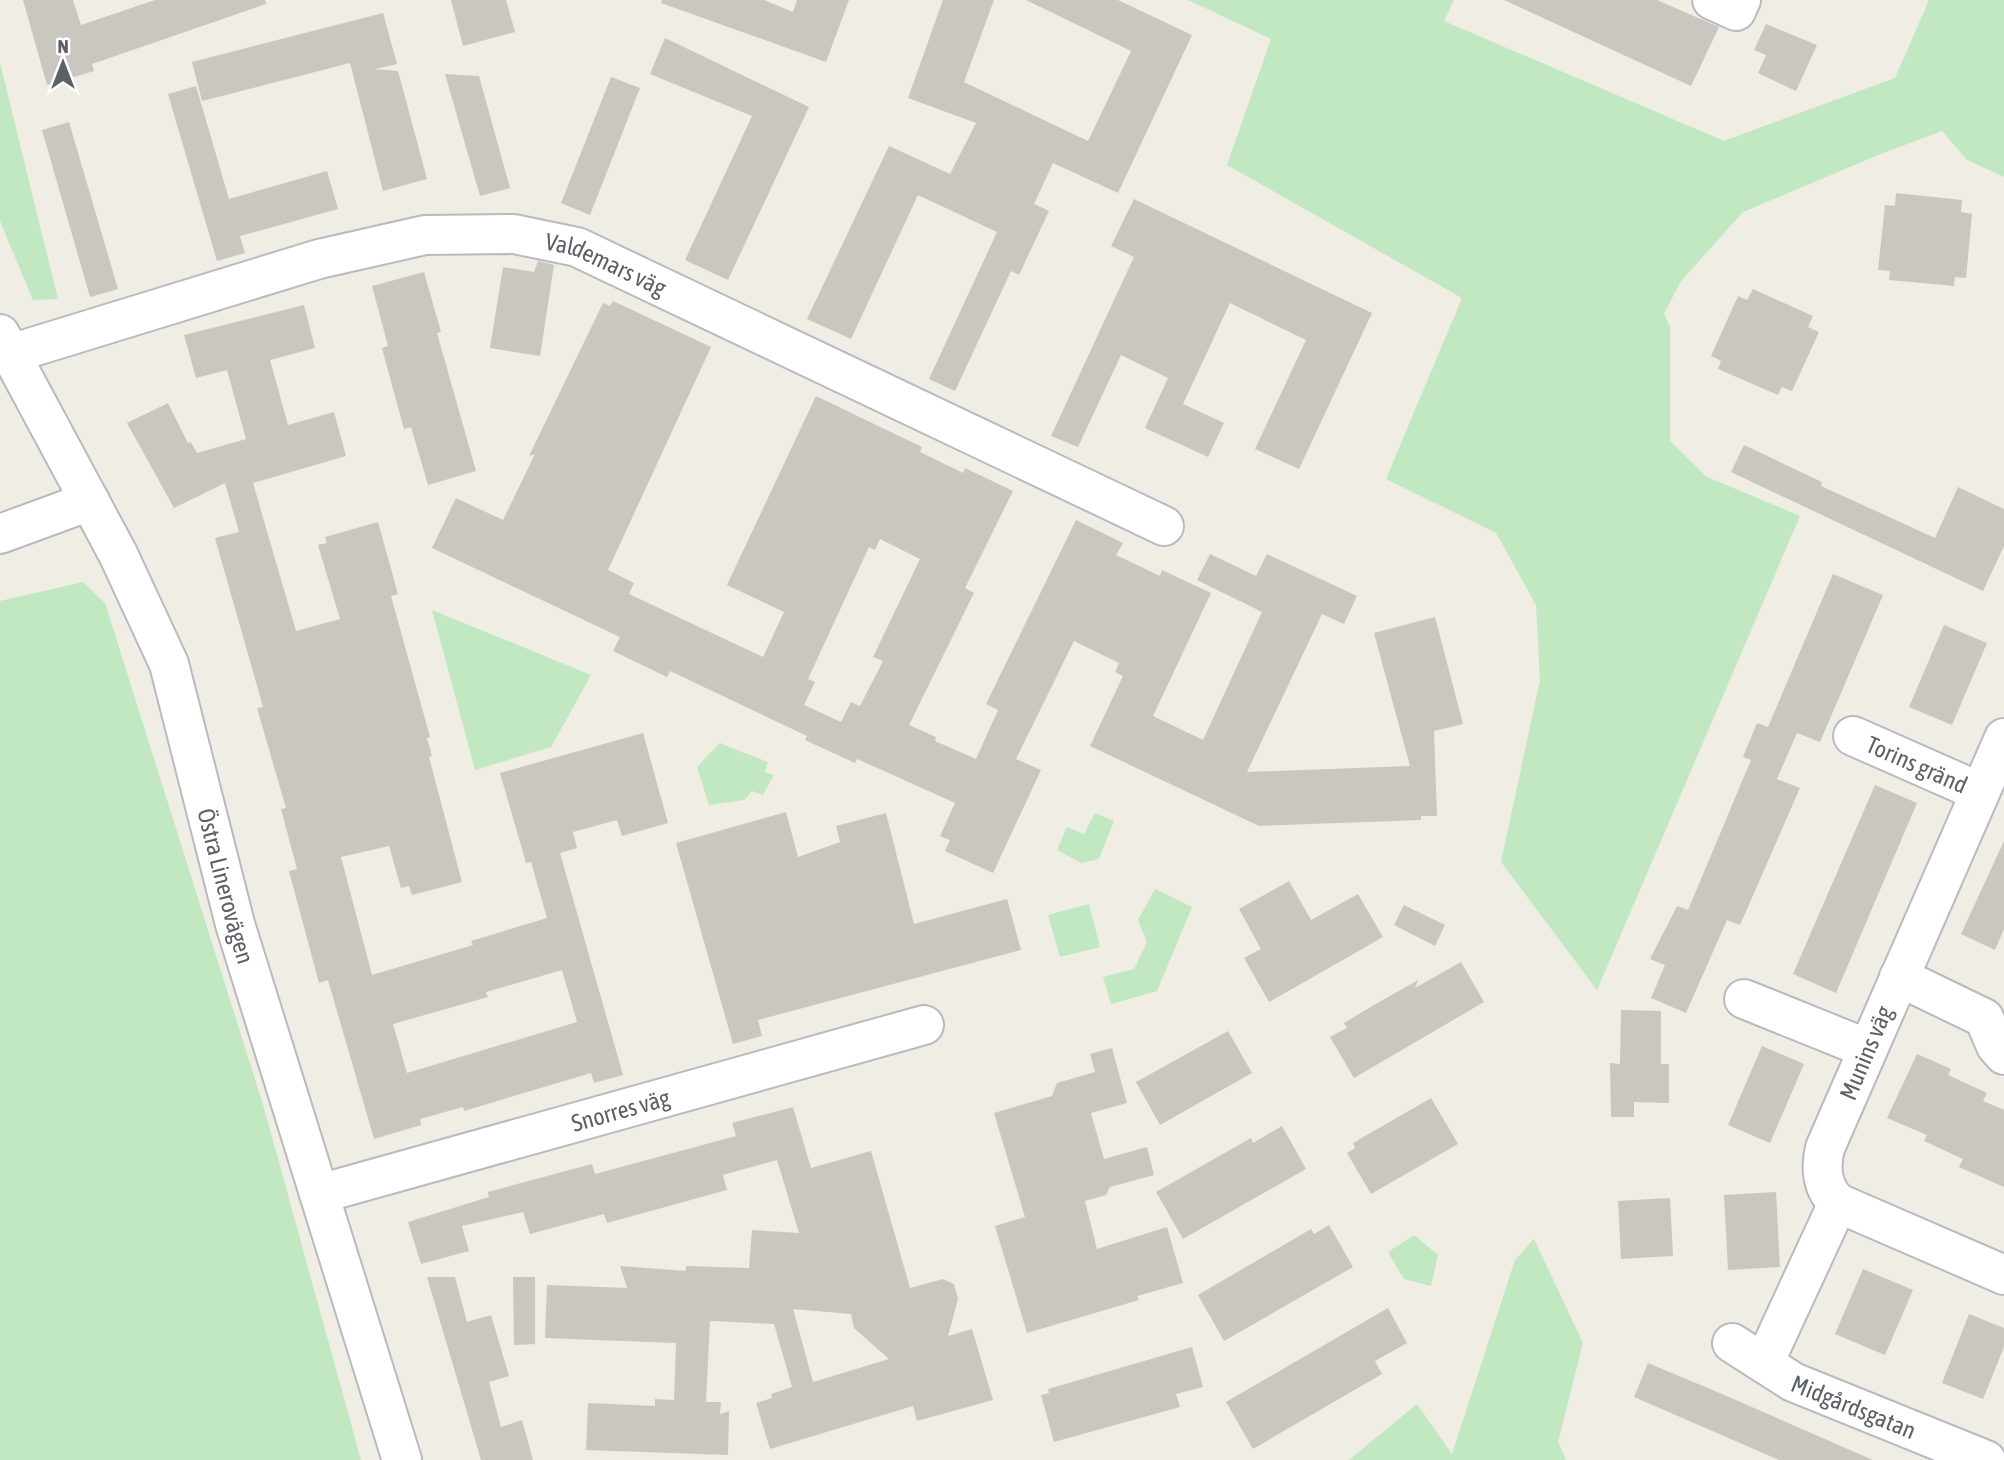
<svg xmlns="http://www.w3.org/2000/svg" width="2004" height="1460" viewBox="0 0 2004 1460" font-family="'Asap Condensed',sans-serif">
  <style>
    .green { fill: #c1e8c0 }
    .building { fill: #cac7c1; fill-rule: evenodd }
    .lines { fill: none; stroke-linecap: round; stroke-linejoin: round }
    .minor-casing { stroke: #b7babf; stroke-width: 42 }
    .minor { stroke: #fff; stroke-width: 38 }
    .labels { text-anchor: middle; dominant-baseline: central; stroke-width: 5; stroke-linejoin: round; paint-order: stroke }
    .street-label { font-size: 24px; fill: #5c6166; stroke: #fff }
  </style>
  <rect width="100%" height="100%" fill="#efede4"/>
  <path class="green" d="M 1188,0 L 1454,0 L 1444,21 L 1724,141 L 1895,78 L 1929,0 L 2004,0 L 2004,177 L 1967,160 L 1942,131 L 1883,153 L 1743,212 L 1681,281 L 1664,314 L 1670,327 L 1670,441 L 1707,477 L 1800,516 L 1597,990 L 1501,862 L 1540,680 L 1536,605 L 1496,533 L 1386,479 L 1462,298 L 1227,165 L 1271,39 Z
    M 0,63 L 58,299 L 33,300 L 0,221 Z
    M 83,582 L 105,603 L 264,1108 L 361,1460 L 0,1460 L 0,601 Z
    M 432,610 L 591,675 L 551,747 L 475,770 Z
    M 720,743 L 768,762 L 765,772 L 774,775 L 763,795 L 752,791 L 744,800 L 709,805 L 697,767 Z
    M 1095,813 L 1114,821 L 1099,859 L 1081,863 L 1057,850 L 1067,827 L 1084,834 Z
    M 1155,889 L 1192,907 L 1157,991 L 1111,1004 L 1103,977 L 1134,969 L 1147,942 L 1138,920 Z
    M 1089,904 L 1100,947 L 1060,957 L 1048,915 Z
    M 1414,1235 L 1438,1255 L 1431,1286 L 1404,1279 L 1388,1252 Z
    M 1534,1239 L 1583,1343 L 1558,1442 L 1566,1460 L 1349,1460 L 1417,1404 L 1452,1454 L 1515,1260 Z"/>
  <path class="building" d="M 23,0 L 73,0 L 81,25 L 155,0 L 265,0 L 266,4 L 92,64 L 94,71 L 47,85 Z
    M 451,0 L 506,0 L 515,32 L 463,46 Z
    M 662,0 L 764,0 L 793,12 L 797,0 L 849,0 L 826,62 L 661,3 Z
    M 943,0 L 994,0 L 964,82 L 1088,141 L 1131,51 L 1026,0 L 1118,0 L 1192,35 L 1118,193 L 1053,163 L 1034,204 L 1049,211 L 1019,275 L 1011,271 L 955,391 L 929,379 L 997,232 L 918,195 L 851,339 L 807,319 L 889,146 L 950,174 L 976,123 L 908,98 Z
    M 1504,0 L 1657,0 L 1719,27 L 1691,86 Z
    M 383,13 L 397,64 L 375,69 L 398,71 L 427,179 L 383,191 L 350,63 L 202,101 L 192,62 Z
    M 1766,24 L 1817,45 L 1796,91 L 1758,73 L 1766,55 L 1754,50 Z
    M 665,38 L 809,107 L 728,280 L 685,260 L 752,116 L 650,74 Z
    M 445,74 L 479,76 L 510,188 L 480,196 Z
    M 611,77 L 640,88 L 590,215 L 561,203 Z
    M 196,86 L 229,199 L 327,171 L 338,209 L 240,236 L 245,253 L 217,261 L 168,94 Z
    M 69,122 L 118,289 L 90,297 L 42,130 Z
    M 1896,193 L 1962,200 L 1961,212 L 1972,214 L 1966,278 L 1955,277 L 1954,286 L 1889,280 L 1890,271 L 1878,270 L 1885,205 L 1895,206 Z
    M 1134,199 L 1372,313 L 1299,469 L 1255,449 L 1306,340 L 1230,303 L 1183,404 L 1224,423 L 1208,457 L 1145,428 L 1168,378 L 1121,355 L 1078,447 L 1051,436 L 1134,257 L 1111,246 Z
    M 538,261 L 554,265 L 540,356 L 490,348 L 503,267 L 534,272 Z
    M 424,272 L 441,332 L 437,333 L 476,471 L 428,485 L 411,427 L 404,429 L 396,400 L 382,348 L 388,346 L 372,286 Z
    M 1753,289 L 1813,316 L 1808,327 L 1819,332 L 1792,391 L 1782,387 L 1778,395 L 1718,369 L 1721,361 L 1711,356 L 1738,296 L 1747,300 Z
    M 613,301 L 711,347 L 608,570 L 634,583 L 629,594 L 763,657 L 784,612 L 727,585 L 816,396 L 922,447 L 920,452 L 963,473 L 965,468 L 1013,491 L 965,588 L 974,593 L 909,725 L 936,737 L 935,741 L 976,759 L 998,710 L 986,704 L 1076,520 L 1123,543 L 1116,555 L 1160,576 L 1162,570 L 1211,593 L 1153,716 L 1203,740 L 1262,612 L 1197,580 L 1210,554 L 1256,576 L 1267,554 L 1357,596 L 1344,624 L 1322,614 L 1247,772 L 1410,766 L 1374,633 L 1435,617 L 1463,724 L 1434,731 L 1437,816 L 1421,816 L 1421,820 L 1259,826 L 1090,746 L 1123,676 L 1115,672 L 1119,663 L 1074,641 L 1016,759 L 1041,770 L 993,873 L 945,851 L 950,840 L 940,836 L 955,803 L 873,766 L 857,759 L 855,763 L 805,740 L 807,736 L 670,671 L 667,677 L 613,651 L 620,637 L 432,548 L 456,498 L 503,520 L 535,454 L 529,456 L 603,303 L 610,306 ZM 880,539 L 920,559 L 873,657 L 883,661 L 860,706 L 851,702 L 841,722 L 804,705 L 815,682 L 808,679 L 869,547 L 875,550 Z
    M 304,305 L 315,348 L 270,360 L 288,425 L 334,412 L 346,456 L 253,483 L 296,631 L 340,619 L 318,545 L 327,543 L 325,537 L 378,522 L 398,594 L 391,596 L 430,737 L 427,738 L 432,756 L 429,757 L 462,882 L 412,895 L 409,886 L 401,888 L 389,846 L 341,857 L 372,975 L 473,945 L 471,941 L 547,918 L 531,862 L 526,863 L 500,773 L 643,733 L 668,823 L 622,836 L 617,820 L 573,832 L 577,848 L 560,853 L 623,1075 L 594,1083 L 591,1073 L 464,1111 L 463,1107 L 420,1119 L 421,1125 L 374,1139 L 328,980 L 319,983 L 289,871 L 297,869 L 281,809 L 286,808 L 257,708 L 263,707 L 215,538 L 239,532 L 225,483 L 174,508 L 127,423 L 168,403 L 188,443 L 191,442 L 197,453 L 246,439 L 227,370 L 196,378 L 184,335 ZM 562,970 L 577,1022 L 407,1073 L 393,1024 L 488,997 L 486,992 Z
    M 1744,445 L 1822,482 L 1821,486 L 1935,538 L 1958,487 L 2004,509 L 2004,546 L 1983,591 L 1731,472 Z
    M 1833,574 L 1883,595 L 1820,742 L 1797,733 L 1777,779 L 1800,788 L 1740,925 L 1727,920 L 1686,1013 L 1651,998 L 1665,965 L 1650,959 L 1677,906 L 1688,910 L 1751,760 L 1743,757 L 1757,723 L 1768,727 Z
    M 1944,625 L 1987,643 L 1952,725 L 1909,707 Z
    M 1875,785 L 1917,803 L 1836,993 L 1793,974 Z
    M 786,812 L 798,857 L 840,842 L 836,826 L 886,813 L 914,924 L 1007,899 L 1021,950 L 758,1020 L 762,1036 L 733,1044 L 676,843 Z
    M 2004,841 L 2004,929 L 1995,950 L 1961,934 Z
    M 1289,881 L 1311,920 L 1358,894 L 1383,937 L 1269,1002 L 1244,958 L 1261,949 L 1239,909 Z
    M 1404,905 L 1445,925 L 1435,946 L 1394,925 Z
    M 1461,962 L 1484,1002 L 1354,1078 L 1330,1037 L 1347,1028 L 1344,1023 L 1374,1005 L 1418,980 L 1415,988 Z
    M 1621,1010 L 1661,1011 L 1661,1064 L 1669,1064 L 1669,1103 L 1634,1102 L 1634,1117 L 1611,1117 L 1610,1063 L 1620,1064 Z
    M 1228,1031 L 1252,1073 L 1160,1125 L 1136,1082 Z
    M 1762,1046 L 1804,1064 L 1770,1143 L 1728,1125 Z
    M 1112,1048 L 1127,1103 L 1091,1113 L 1104,1159 L 1147,1147 L 1154,1175 L 1110,1187 L 1106,1195 L 1085,1201 L 1097,1249 L 1167,1227 L 1183,1283 L 1137,1296 L 1139,1300 L 1027,1333 L 995,1226 L 1025,1217 L 994,1113 L 1052,1096 L 1057,1083 L 1095,1072 L 1090,1054 Z
    M 1917,1054 L 1951,1069 L 1948,1075 L 1987,1093 L 1983,1101 L 2004,1110 L 2004,1187 L 1959,1167 L 1963,1159 L 1924,1141 L 1927,1135 L 1887,1118 Z
    M 1431,1098 L 1458,1144 L 1371,1194 L 1347,1153 L 1355,1148 L 1353,1143 Z
    M 793,1107 L 811,1168 L 871,1151 L 910,1288 L 943,1279 L 954,1284 L 958,1299 L 948,1336 L 972,1329 L 993,1400 L 917,1421 L 913,1406 L 770,1449 L 756,1403 L 772,1398 L 771,1394 L 792,1387 L 774,1324 L 710,1321 L 706,1402 L 721,1402 L 720,1414 L 729,1411 L 728,1455 L 586,1450 L 588,1403 L 655,1406 L 655,1399 L 674,1400 L 676,1343 L 545,1338 L 547,1285 L 627,1288 L 620,1266 L 686,1271 L 686,1266 L 749,1268 L 752,1230 L 799,1233 L 777,1160 L 723,1175 L 727,1190 L 607,1223 L 604,1214 L 530,1234 L 523,1212 L 462,1226 L 469,1251 L 421,1264 L 408,1222 L 489,1197 L 488,1192 L 592,1164 L 595,1174 L 736,1136 L 732,1123 ZM 793,1309 L 851,1314 L 854,1328 L 889,1359 L 813,1382 Z
    M 1282,1126 L 1306,1169 L 1183,1239 L 1156,1192 L 1251,1138 L 1253,1143 Z
    M 1776,1192 L 1780,1267 L 1728,1270 L 1724,1195 Z
    M 1670,1198 L 1673,1256 L 1621,1259 L 1618,1201 Z
    M 1329,1225 L 1353,1267 L 1224,1341 L 1198,1295 L 1311,1229 L 1314,1234 Z
    M 1863,1269 L 1913,1290 L 1885,1355 L 1835,1334 Z
    M 427,1277 L 455,1277 L 467,1322 L 491,1315 L 509,1376 L 489,1382 L 501,1427 L 522,1420 L 533,1460 L 481,1460 Z
    M 513,1277 L 535,1277 L 535,1344 L 514,1345 Z
    M 1388,1308 L 1407,1343 L 1375,1361 L 1382,1374 L 1253,1449 L 1226,1402 Z
    M 1969,1314 L 2004,1328 L 2004,1347 L 1983,1399 L 1942,1383 Z
    M 1192,1347 L 1203,1387 L 1176,1394 L 1180,1407 L 1054,1442 L 1041,1395 L 1049,1393 L 1048,1389 Z
    M 1648,1363 L 1722,1394 L 1873,1460 L 1779,1460 L 1687,1420 L 1634,1397 Z"/>
  <g class="lines">
    <g class="minor-casing">
      <g id="minor">
        <path d="M 1712,0 L 1736,11 L 1741,0"/>
        <path id="s1" d="M 0,334 L 118,554 L 169,664 L 235,924 L 402,1460"/>
        <path id="s2" d="M 10,354 L 319,259 L 425,235 L 514,234 L 577,247 L 1164,526"/>
        <path d="M 0,534 L 90,501"/>
        <path id="s3" d="M 1853,736 L 1980,792"/>
        <path d="M 2004,738 L 1825,1148 C 1820,1168 1822,1189 1838,1203 L 2004,1275"/>
        <path d="M 1899,977 L 1984,1018 L 1996,1046 L 2004,1055"/>
        <path d="M 1744,999 L 1868,1049"/>
        <path id="s4" d="M 319,1194 L 924,1025"/>
        <path id="s5" d="M 1732,1343 L 1793,1382 L 1986,1460"/>
        <path d="M 1764,1363 L 1838,1203"/>
      </g>
    </g>
    <use href="#minor" class="minor"/>
  </g>
  <g class="labels">
    <g class="street-label">
      <text stroke="none"><textPath href="#s2" startOffset="618">Valdemars väg</textPath></text>
      <text stroke="none"><textPath href="#s3" startOffset="70">Torins gränd</textPath></text>
      <text stroke="none"><textPath href="#s1" startOffset="600">Östra Linerovägen</textPath></text>
      <text transform="translate(1866 1053) rotate(-67)">Munins väg</text>
      <text stroke="none"><textPath href="#s4" startOffset="313">Snorres väg</textPath></text>
      <text stroke="none"><textPath href="#s5" startOffset="138">Midgårdsgatan</textPath></text>
    </g>
  </g>
  <g transform="translate(63 63)" stroke="#ffffff" stroke-width="5" paint-order="stroke">
  <path d="M0-5L12 26L0 18L-12 26Z" fill="#5c6166"/>
  <text y="-10" font-size="19" font-weight="bold" text-anchor="middle" fill="#5c6166">N</text>
  </g>
</svg>
